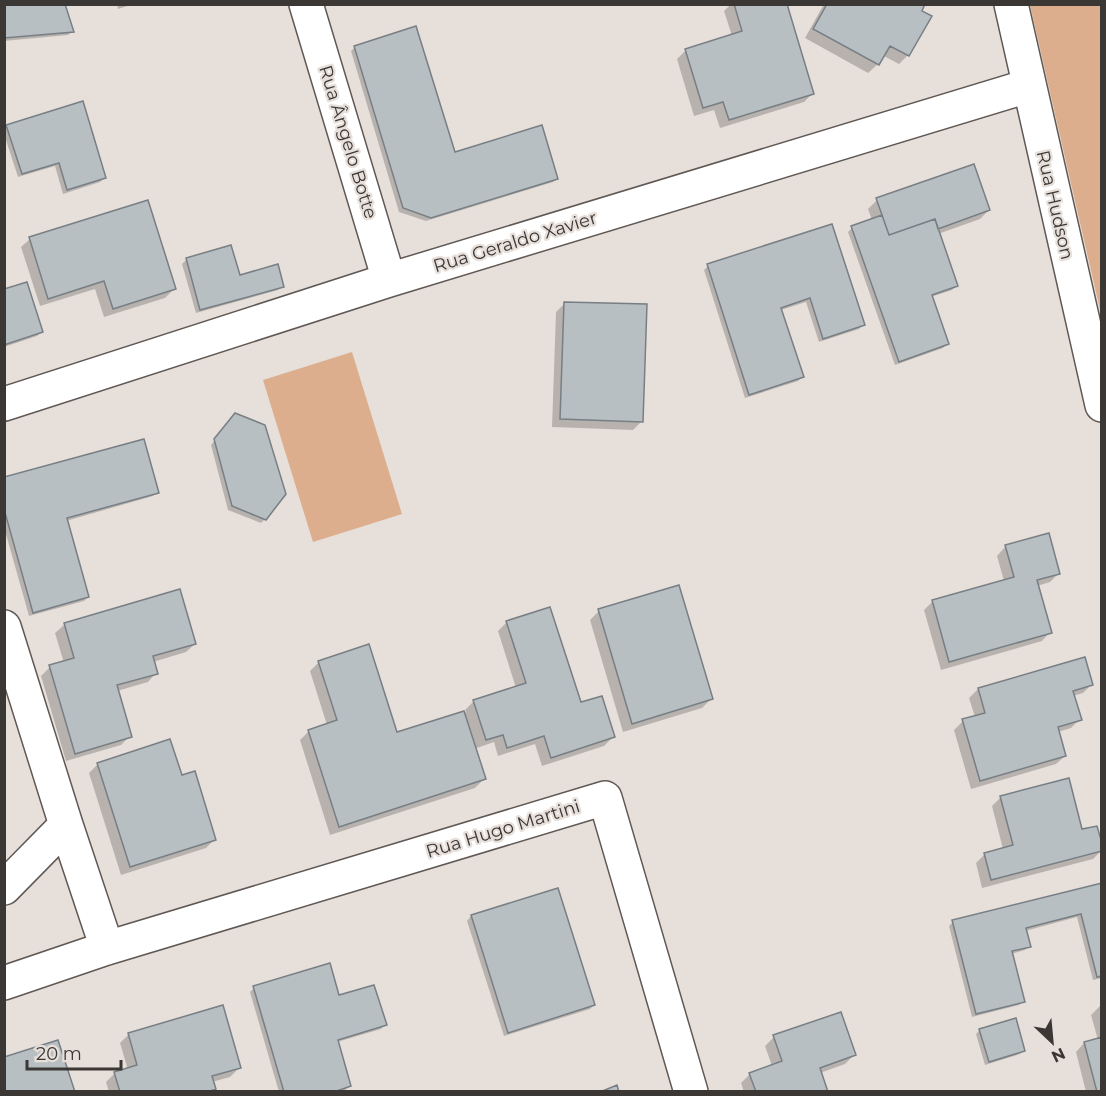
<svg xmlns="http://www.w3.org/2000/svg" width="1106" height="1096" viewBox="0 0 1106 1096" font-family="Montserrat,sans-serif">
  <style>
    .green { fill: #ddae8d }
    .shadow { fill: #0003 }
    .building { fill: #b7bfc3; stroke: #787f84; stroke-width: 1.5 }
    .lines { fill: none; stroke-linecap: round; stroke-linejoin: round }
    .minor-casing { stroke: #5f5854; stroke-width: 36 }
    .minor { stroke: #fff; stroke-width: 33 }
    .labels { text-anchor: middle; dominant-baseline: central; stroke-width: 4.5; stroke-linejoin: round; paint-order: stroke }
    .street-label { font-size: 18px; fill: #3a3735; stroke: #e7dfda }
  </style>
  <rect width="100%" height="100%" fill="#e7dfda"/>
  <path class="green" d="M 1030,5 L 1101,5 L 1101,314 Z
    M 352,352 L 402,514 L 313,542 L 263,380 Z"/>
  <path class="shadow" d="M 4,4 L 72,31 L 68,35 L 4,41 Z
    M 117,4 L 134,4 L 118,9 Z
    M 731,4 L 785,4 L 813,93 L 804,102 L 720,128 L 714,110 L 694,116 L 677,59 L 686,50 L 732,36 L 724,11 Z
    M 824,4 L 924,4 L 908,55 L 899,64 L 882,55 L 877,65 L 868,73 L 805,38 Z
    M 355,47 L 454,154 L 557,178 L 553,182 L 426,221 L 399,212 L 351,51 Z
    M 7,126 L 104,178 L 100,182 L 63,194 L 55,166 L 18,177 L 4,134 L 4,129 Z
    M 877,200 L 989,210 L 980,219 L 938,234 L 956,286 L 952,290 L 931,297 L 947,344 L 943,348 L 895,365 L 848,232 L 852,228 L 872,220 L 868,209 Z
    M 831,226 L 863,325 L 859,329 L 819,342 L 806,302 L 781,310 L 802,377 L 798,381 L 745,398 L 704,270 L 708,266 Z
    M 30,239 L 174,289 L 165,298 L 104,317 L 95,289 L 40,306 L 21,247 Z
    M 230,247 L 239,277 L 282,286 L 278,290 L 196,313 L 182,264 L 186,260 Z
    M 4,291 L 42,332 L 37,336 L 4,347 Z
    M 565,303 L 642,421 L 633,430 L 552,427 L 556,312 Z
    M 231,419 L 265,519 L 261,523 L 228,510 L 211,445 Z
    M 4,479 L 157,492 L 153,496 L 66,521 L 88,597 L 84,601 L 29,616 L 4,527 Z
    M 1048,535 L 1059,573 L 1050,582 L 1037,586 L 1050,632 L 1042,641 L 941,670 L 924,610 L 933,601 L 1004,581 L 997,556 L 1005,547 Z
    M 179,591 L 195,644 L 186,652 L 153,662 L 156,673 L 148,682 L 117,691 L 130,736 L 121,745 L 66,761 L 41,676 L 50,667 L 64,663 L 55,633 L 64,625 Z
    M 599,611 L 711,699 L 702,708 L 623,732 L 590,620 Z
    M 507,622 L 580,704 L 613,737 L 604,746 L 542,766 L 535,744 L 498,756 L 494,742 L 474,749 L 484,779 L 475,788 L 330,835 L 300,740 L 309,731 L 327,725 L 310,671 L 319,662 L 396,734 L 466,712 L 465,710 L 474,701 L 516,688 L 498,631 Z
    M 1092,684 L 1083,693 L 1073,696 L 1080,719 L 1071,728 L 1058,732 L 1065,756 L 1056,764 L 971,789 L 954,730 L 963,721 L 975,717 L 969,698 L 978,689 Z
    M 98,764 L 181,777 L 215,839 L 206,848 L 121,875 L 89,773 Z
    M 1001,797 L 1081,831 L 1102,850 L 1093,859 L 982,888 L 976,863 L 985,854 L 1003,849 L 992,806 Z
    M 1102,884 L 1102,978 L 1093,980 L 1077,917 L 1025,931 L 1029,946 L 1025,950 L 1011,954 L 1023,1001 L 1019,1005 L 972,1017 L 949,926 L 953,922 Z
    M 471,916 L 594,1005 L 590,1009 L 504,1036 L 467,921 Z
    M 254,988 L 338,997 L 385,1025 L 381,1029 L 337,1042 L 350,1086 L 345,1090 L 340,1092 L 279,1092 L 250,992 Z
    M 1100,1006 L 1102,1006 L 1102,1092 L 1086,1092 L 1076,1052 L 1084,1043 L 1098,1040 L 1091,1015 Z
    M 980,1030 L 1024,1050 L 1020,1054 L 985,1065 L 976,1034 Z
    M 129,1034 L 239,1068 L 230,1077 L 212,1082 L 214,1089 L 212,1092 L 109,1092 L 106,1082 L 115,1073 L 128,1070 L 120,1043 Z
    M 774,1037 L 854,1055 L 845,1064 L 820,1073 L 827,1092 L 744,1092 L 741,1083 L 750,1074 L 772,1066 L 765,1046 Z"/>
  <path class="building" d="M 4,4 L 65,4 L 74,32 L 4,38 Z
    M 734,4 L 787,4 L 814,94 L 729,120 L 723,102 L 703,108 L 685,49 L 742,31 Z
    M 827,4 L 925,4 L 922,11 L 932,16 L 909,56 L 890,46 L 879,65 L 813,29 Z
    M 416,26 L 455,152 L 542,125 L 558,179 L 431,218 L 403,208 L 354,46 Z
    M 83,101 L 106,178 L 67,190 L 59,163 L 22,174 L 6,125 Z
    M 974,164 L 990,210 L 938,229 L 935,219 L 889,235 L 876,198 Z
    M 148,200 L 176,289 L 113,309 L 104,281 L 48,299 L 29,237 Z
    M 882,215 L 889,235 L 935,219 L 958,286 L 932,295 L 949,344 L 899,362 L 851,226 Z
    M 832,224 L 865,325 L 823,339 L 810,298 L 781,308 L 804,377 L 749,395 L 707,264 Z
    M 231,245 L 240,275 L 278,264 L 284,287 L 200,310 L 186,258 Z
    M 27,282 L 43,332 L 4,345 L 4,289 Z
    M 564,302 L 647,304 L 643,422 L 560,419 Z
    M 235,413 L 265,425 L 286,494 L 266,520 L 232,506 L 214,439 Z
    M 144,439 L 159,493 L 67,518 L 89,597 L 33,613 L 4,509 L 4,477 Z
    M 1049,533 L 1060,574 L 1037,580 L 1052,633 L 949,662 L 932,600 L 1014,577 L 1005,545 Z
    M 679,585 L 713,699 L 632,724 L 598,609 Z
    M 180,589 L 196,644 L 153,656 L 158,674 L 117,685 L 132,737 L 75,754 L 49,665 L 74,658 L 64,623 Z
    M 550,607 L 581,702 L 602,696 L 615,737 L 551,758 L 544,736 L 507,748 L 503,735 L 486,740 L 473,700 L 526,683 L 506,621 Z
    M 369,644 L 397,732 L 464,711 L 486,779 L 339,827 L 308,730 L 337,720 L 318,661 Z
    M 1085,657 L 1093,685 L 1073,691 L 1082,720 L 1058,727 L 1066,756 L 980,781 L 962,719 L 985,713 L 978,688 Z
    M 170,739 L 182,775 L 195,771 L 216,840 L 130,867 L 97,763 Z
    M 1069,778 L 1082,829 L 1097,826 L 1102,843 L 1102,851 L 991,880 L 984,853 L 1013,845 L 1000,796 Z
    M 1102,883 L 1102,976 L 1097,977 L 1081,914 L 1026,928 L 1031,947 L 1012,951 L 1025,1002 L 976,1014 L 952,920 Z
    M 558,888 L 595,1005 L 508,1033 L 471,915 Z
    M 330,963 L 339,995 L 374,985 L 387,1025 L 338,1040 L 351,1086 L 334,1092 L 284,1092 L 253,986 Z
    M 223,1005 L 241,1068 L 212,1076 L 216,1089 L 208,1092 L 120,1092 L 114,1072 L 137,1065 L 128,1033 Z
    M 841,1012 L 856,1055 L 820,1068 L 828,1092 L 756,1092 L 749,1073 L 782,1061 L 773,1035 Z
    M 1016,1018 L 1025,1051 L 989,1062 L 979,1029 Z
    M 1102,1037 L 1102,1092 L 1097,1092 L 1084,1042 Z
    M 58,1040 L 75,1092 L 4,1092 L 4,1057 Z
    M 617,1085 L 619,1092 L 600,1092 Z"/>
  <g class="lines">
    <g class="minor-casing">
      <path id="minor" d="M 306,4 L 389,280
        M 1011,4 L 1102,405
        M 4,404 L 389,280 L 1028,86
        M 4,627 L 66,825 L 107,948
        M 4,888 L 66,825
        M 4,983 L 107,948 L 605,798 L 691,1092"/>
    </g>
    <use href="#minor" class="minor"/>
  </g>
  <g class="labels">
    <g class="street-label">
      <text transform="translate(348 142) rotate(73)">Rua Ângelo Botte</text>
      <text transform="translate(1055 205) rotate(77)">Rua Hudson</text>
      <text transform="translate(515 242) rotate(-17)">Rua Geraldo Xavier</text>
      <text transform="translate(503 829) rotate(-17)">Rua Hugo Martini</text>
    </g>
  </g>
  <rect width="1106" height="1096" fill="none" stroke="#3a3735" stroke-width="12"/>
  <g transform="translate(1052 1042) rotate(154)" stroke="#e7dfda" stroke-width="4.5" paint-order="stroke">
  <path d="M0-4.5L10 22L0 15L-10 22Z" fill="#3a3735"/>
  <text y="-9" font-size="16" font-weight="bold" text-anchor="middle" fill="#3a3735">N</text>
  </g>
  <path d="M27 1060v9h94v-9" fill="none" stroke="#3a3735" stroke-width="3"/>
  <text x="36" y="1060" font-size="18" fill="#3a3735" stroke="#e7dfda" stroke-width="4.5" paint-order="stroke">20 m</text>
</svg>
